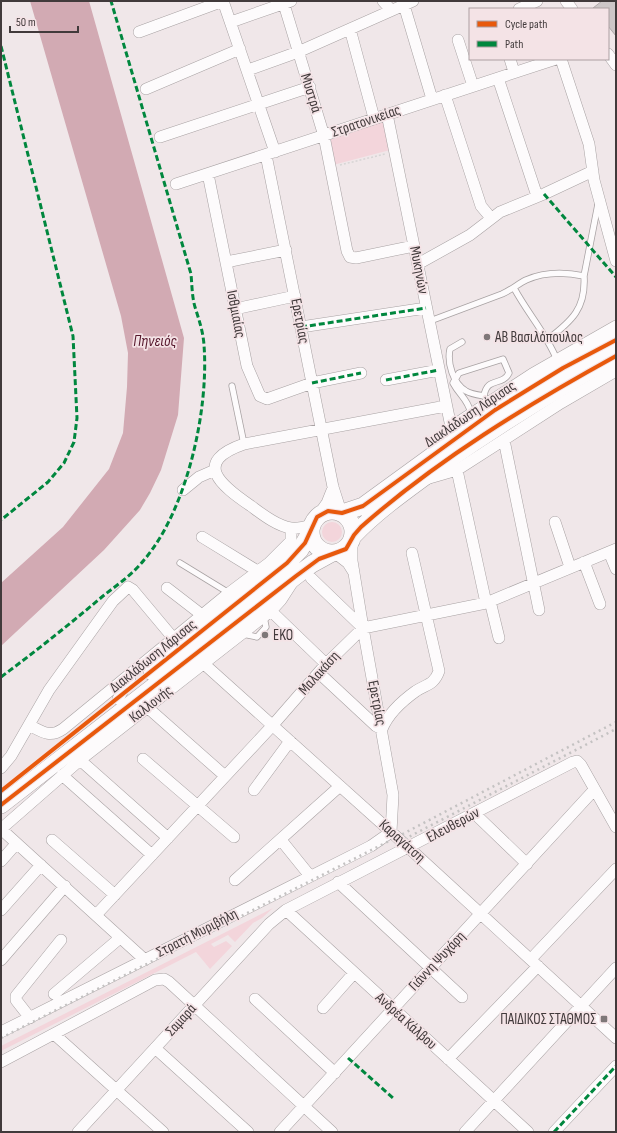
<svg xmlns="http://www.w3.org/2000/svg" width="617" height="1133" viewBox="0 0 617 1133" font-family="'Sofia Sans Condensed',sans-serif">
  <style>
    .green { fill: #f3d5db }
    .water { fill: #d2aab3 }
    .building { fill: #cdc6c7; stroke: #b0a9aa }
    .lines { fill: none; stroke-linecap: round; stroke-linejoin: round }
    .lane-casing { stroke: #a8a2a3; stroke-width: 7 }
    .street-casing { stroke: #a8a2a3; stroke-width: 12 }
    .primary-casing { stroke: #a8a2a3; stroke-width: 18 }
    .path { stroke: #d7d5d5; stroke-width: 1.5; stroke-dasharray: 2 2; stroke-linecap: butt }
    .lane { stroke: #fdfbfc; stroke-width: 5.5 }
    .street { stroke: #fdfbfc; stroke-width: 11 }
    .primary { stroke: #fdfbfc; stroke-width: 17 }
    .rail { stroke: #c4c2c2; stroke-width: 2.5; stroke-dasharray: 2 4; stroke-linecap: butt }
    .quiet { stroke: #00873e; stroke-width: 3; stroke-dasharray: 6 3; stroke-linecap: butt }
    .cycleway-casing { stroke: #f4e3e6; stroke-width: 6 }
    .cycleway { stroke: #e8590c; stroke-width: 4 }
    .poi-dot { fill: #7e7778; stroke: #f4e3e6; stroke-width: 1.5 }
    .labels { text-anchor: middle; dominant-baseline: central; stroke-width: 3.5; stroke-linejoin: round; paint-order: stroke }
    .street-label { font-size: 15px; fill: #413a3b; stroke: #f4e3e6 }
    .poi-label { font-size: 15px; fill: #413a3b; stroke: #f4e3e6; text-anchor: start }
    .water-label { font-size: 16px; font-style: italic; fill: #56172c; stroke: #f4e3e6 }
  </style>
  <rect width="100%" height="100%" fill="#f0e7e9"/>
  <path class="green" d="M 384,119 L 390,150 L 333,165 L 328,138 Z
    M322 532a10 10 0 1 1 20 0a10 10 0 1 1-20 0Z
    M 273,908 L 262,918 L 253,923 L 235,942 L 228,935 L 211,944 L 214,947 L 226,941 L 232,946 L 210,969 L 196,952 L 1,1051 L 1,1046 Z"/>
  <path class="water" d="M 30,1 L 89,1 L 184,338 L 178,415 L 161,470 L 150,493 L 140,510 L 104,550 L 1,646 L 1,583 L 63,527 L 109,469 L 123,433 L 127,387 L 128,353 L 121,316 Z"/>
  <path class="building" d="M 602,1 L 616,1 L 616,36 L 608,26 L 608,9 L 593,8 Z"/>
  <g class="lines">
    <g class="lane-casing">
      <path id="lane" d="M 584,276 L 598,204
        M 514,288 C 528,314 546,333 557,360
        M 430,321 C 454,312 478,303 502,294 C 511,290 518,284 526,280 C 544,272 565,272 584,276 C 586,308 572,321 548,339
        M 462,342 L 450,349 C 447,362 453,384 466,391 C 471,394 478,395 484,396
        M 232,386 L 244,444
        M 471,413 C 467,398 460,396 453,383 L 459,373 L 503,359 L 509,373 C 502,387 487,376 484,396 L 488,402
        M 180,563 L 229,593
        M 243,634 L 257,637 L 266,627 L 264,617"/>
    </g>
    <g class="street-casing">
      <path id="street" d="M 223,1 L 275,152
        M 283,1 L 324,136 L 347,251 L 350,257 L 356,258 L 414,246
        M 383,1 L 391,10
        M 566,1 L 572,9
        M 404,5 L 432,99
        M 519,9 L 537,1
        M 231,22 L 291,1
        M 350,29 L 374,118
        M 139,32 L 223,1
        M 458,40 L 473,86
        M 608,54 L 616,65
        M 510,59 L 514,72
        M 561,59 L 589,144 L 594,180 L 616,261
        M 248,70 L 298,52 L 413,1
        M 498,78 L 537,196
        M 146,89 L 240,49
        M 445,95 L 481,206 L 491,218
        M 387,114 L 451,427
        M 160,137 L 310,87
        M 266,155 L 333,487 L 341,512
        M 208,174 L 247,366 L 260,396 L 267,399 L 312,383 L 361,373
        M 176,184 L 556,59
        M 226,262 L 286,250
        M 418,264 L 470,235 L 500,212 L 544,194 L 593,171
        M 235,309 L 295,296
        M 301,327 L 426,308
        M 386,380 L 439,370
        M 504,440 L 539,610
        M 438,447 L 451,427 L 532,374 L 616,326
        M 457,470 L 486,603
        M 426,479 L 457,470 L 561,403 L 616,371
        M 183,490 L 199,477 L 215,470
        M 317,517 L 327,503 L 333,488
        M 555,522 L 570,567
        M 312,525 C 305,527 298,529 291,528 C 277,526 262,514 251,506 C 220,485 192,462 244,444 L 446,406
        M 202,537 L 264,575
        M 352,540 L 352,561 L 363,628 L 393,795 L 391,832
        M 609,552 L 616,569
        M 335,553 L 348,563 L 353,571
        M 584,562 L 600,604
        M 311,578 L 363,628
        M 167,588 L 202,615
        M 490,601 L 499,638
        M 271,611 L 326,664
        M 183,665 L 203,663 L 409,848 L 616,1038
        M 319,673 L 376,726 L 382,729 C 388,714 402,701 416,691 C 427,684 434,685 439,671 L 412,553
        M 118,699 L 130,678
        M 147,707 L 225,776
        M 29,725 C 42,732 50,738 63,729 L 229,593 L 269,563 L 291,541 L 291,528
        M 143,759 L 234,837
        M 80,760 L 168,838
        M 1,768 L 11,756 L 49,690 L 100,619 L 113,601 L 128,587 L 133,590 L 174,639
        M 62,775 L 152,855
        M 254,790 L 290,741
        M 474,813 L 527,864
        M 1,829 L 80,760 L 271,611 L 281,600 L 292,583
        M 1,829 L 145,960
        M 52,840 L 115,895
        M 281,840 L 310,876
        M 1,861 L 16,844
        M 235,880 L 340,786
        M 338,882 L 462,997
        M 1,910 L 41,865
        M 286,910 L 528,1132
        M 96,915 L 272,726 L 326,664 L 363,628 L 486,603 L 616,549
        M 531,959 L 616,869
        M 1,960 L 65,886
        M 54,994 L 120,938
        M 255,999 L 335,1073
        M 323,1008 L 354,973
        M 30,1018 L 16,1000 L 16,996 L 61,940
        M 1,1032 L 371,846 L 391,832
        M 54,1034 L 163,1132
        M 155,1048 L 248,1132
        M 448,1059 L 538,966
        M 1,1062 L 155,980 L 164,979 L 169,982 L 332,1132
        M 78,1132 L 269,924 L 286,910 L 573,762 L 577,761 L 581,765 L 616,827
        M 280,1132 L 594,790
        M 465,1132 L 616,968
        M 554,1132 L 616,1066"/>
    </g>
    <g class="primary-casing">
      <path id="primary" d="M311 532a21 21 0 1 1 42 0a21 21 0 1 1-42 0Z
        M 342,513 L 363,506 L 495,410 L 563,368 L 616,340
        M 354,535 C 379,509 411,487 441,465 C 497,426 556,389 616,356
        M 152,672 L 287,563 L 300,550 L 311,531
        M 1,805 L 296,576 L 312,564 L 332,553"/>
    </g>
    <path class="path" d="M 340,165 L 385,154"/>
    <use href="#lane" class="lane"/>
    <use href="#street" class="street"/>
    <use href="#primary" class="primary"/>
    <path class="rail" d="M 399,842 L 616,729
      M 1,1038 L 397,837 L 616,722"/>
    <path class="quiet" d="M 1,46 L 73,336 L 77,418 L 74,442 L 64,463 L 48,482 L 1,520
      M 544,194 L 616,277
      M 301,327 L 426,308
      M 386,380 L 439,370
      M 312,383 L 361,373
      M 1,677 C 36,651 70,624 103,596 C 117,585 133,574 144,560 C 187,510 209,410 204,345 C 203,331 199,320 195,307 C 192,297 192,285 191,274 L 111,1
      M 348,1058 L 393,1098
      M 554,1132 L 616,1066"/>
    <g class="cycleway-casing">
      <path id="cycleway" d="M 1,791 L 287,563 L 305,543 L 317,517 L 328,511 L 342,513 L 363,506 L 495,410 L 563,368 L 616,340
        M 1,805 L 296,576 L 319,559 L 346,549 L 354,535 L 361,527 C 437,460 527,405 616,356"/>
    </g>
    <use href="#cycleway" class="cycleway"/>
  </g>
  <g class="poi-dot">
    <circle cx="487" cy="337" r="4"/>
    <circle cx="265" cy="635" r="4"/>
    <rect x="600" y="1015" width="8" height="8" rx="2"/>
  </g>
  <g class="labels">
    <g class="street-label">
      <text transform="translate(311 93) rotate(73)">Μυστρά</text>
      <text transform="translate(366 121) rotate(-19)">Στρατονικείας</text>
      <text transform="translate(419 270) rotate(79)">Μυκηνών</text>
      <text transform="translate(236 314) rotate(79)">Ισθμιαίας</text>
      <text transform="translate(300 321) rotate(79)">Ερετρίας</text>
      <text transform="translate(470 414) rotate(-34)">Διακλάδωση Λάρισας</text>
      <text transform="translate(153 656) rotate(-39)">Διακλάδωση Λάρισας</text>
      <text transform="translate(319 673) rotate(-48)">Μαλακάση</text>
      <text transform="translate(377 703) rotate(79)">Ερετρίας</text>
      <text transform="translate(151 704) rotate(-38)">Καλλoνής</text>
      <text transform="translate(453 825) rotate(-28)">Ελευθερών</text>
      <text transform="translate(402 841) rotate(42)">Καραγάτση</text>
      <text transform="translate(197 933) rotate(-27)">Στρατή Μυριβήλη</text>
      <text transform="translate(437 961) rotate(-47)">Γιάννη Ψυχάρη</text>
      <text transform="translate(181 1020) rotate(-48)">Σαμαρά</text>
      <text transform="translate(406 1021) rotate(42)">Ανδρέα Κάλβου</text>
    </g>
    <g class="poi-label">
      <text x="495" y="337">ΑΒ Βασιλόπουλος</text>
      <text x="273" y="635">EKO</text>
      <text x="596" y="1019" text-anchor="end">ΠΑΙΔΙΚΟΣ ΣΤΑΘΜΟΣ</text>
    </g>
    <g class="water-label">
      <text x="155" y="341">Πηνειός</text>
    </g>
  </g>
  <rect width="617" height="1133" fill="none" stroke="#413a3b" stroke-width="4"/>
  <rect x="469" y="8" width="140" height="52" fill="#f4e3e6" stroke="#ac9fa2"/>
  <rect x="477" y="21" width="20" height="6" fill="#e8590c" stroke="#ac9fa2"/>
  <text x="505" y="28" font-size="12" fill="#413a3b">Cycle path</text>
  <rect x="477" y="41" width="20" height="6" fill="#00873e" stroke="#ac9fa2"/>
  <text x="505" y="48" font-size="12" fill="#413a3b">Path</text>
  <path d="M10 26v6h68v-6" fill="none" stroke="#413a3b" stroke-width="2"/>
  <text x="16" y="26" font-size="12" fill="#413a3b" stroke="#f4e3e6" stroke-width="3" paint-order="stroke">50 m</text>
</svg>
